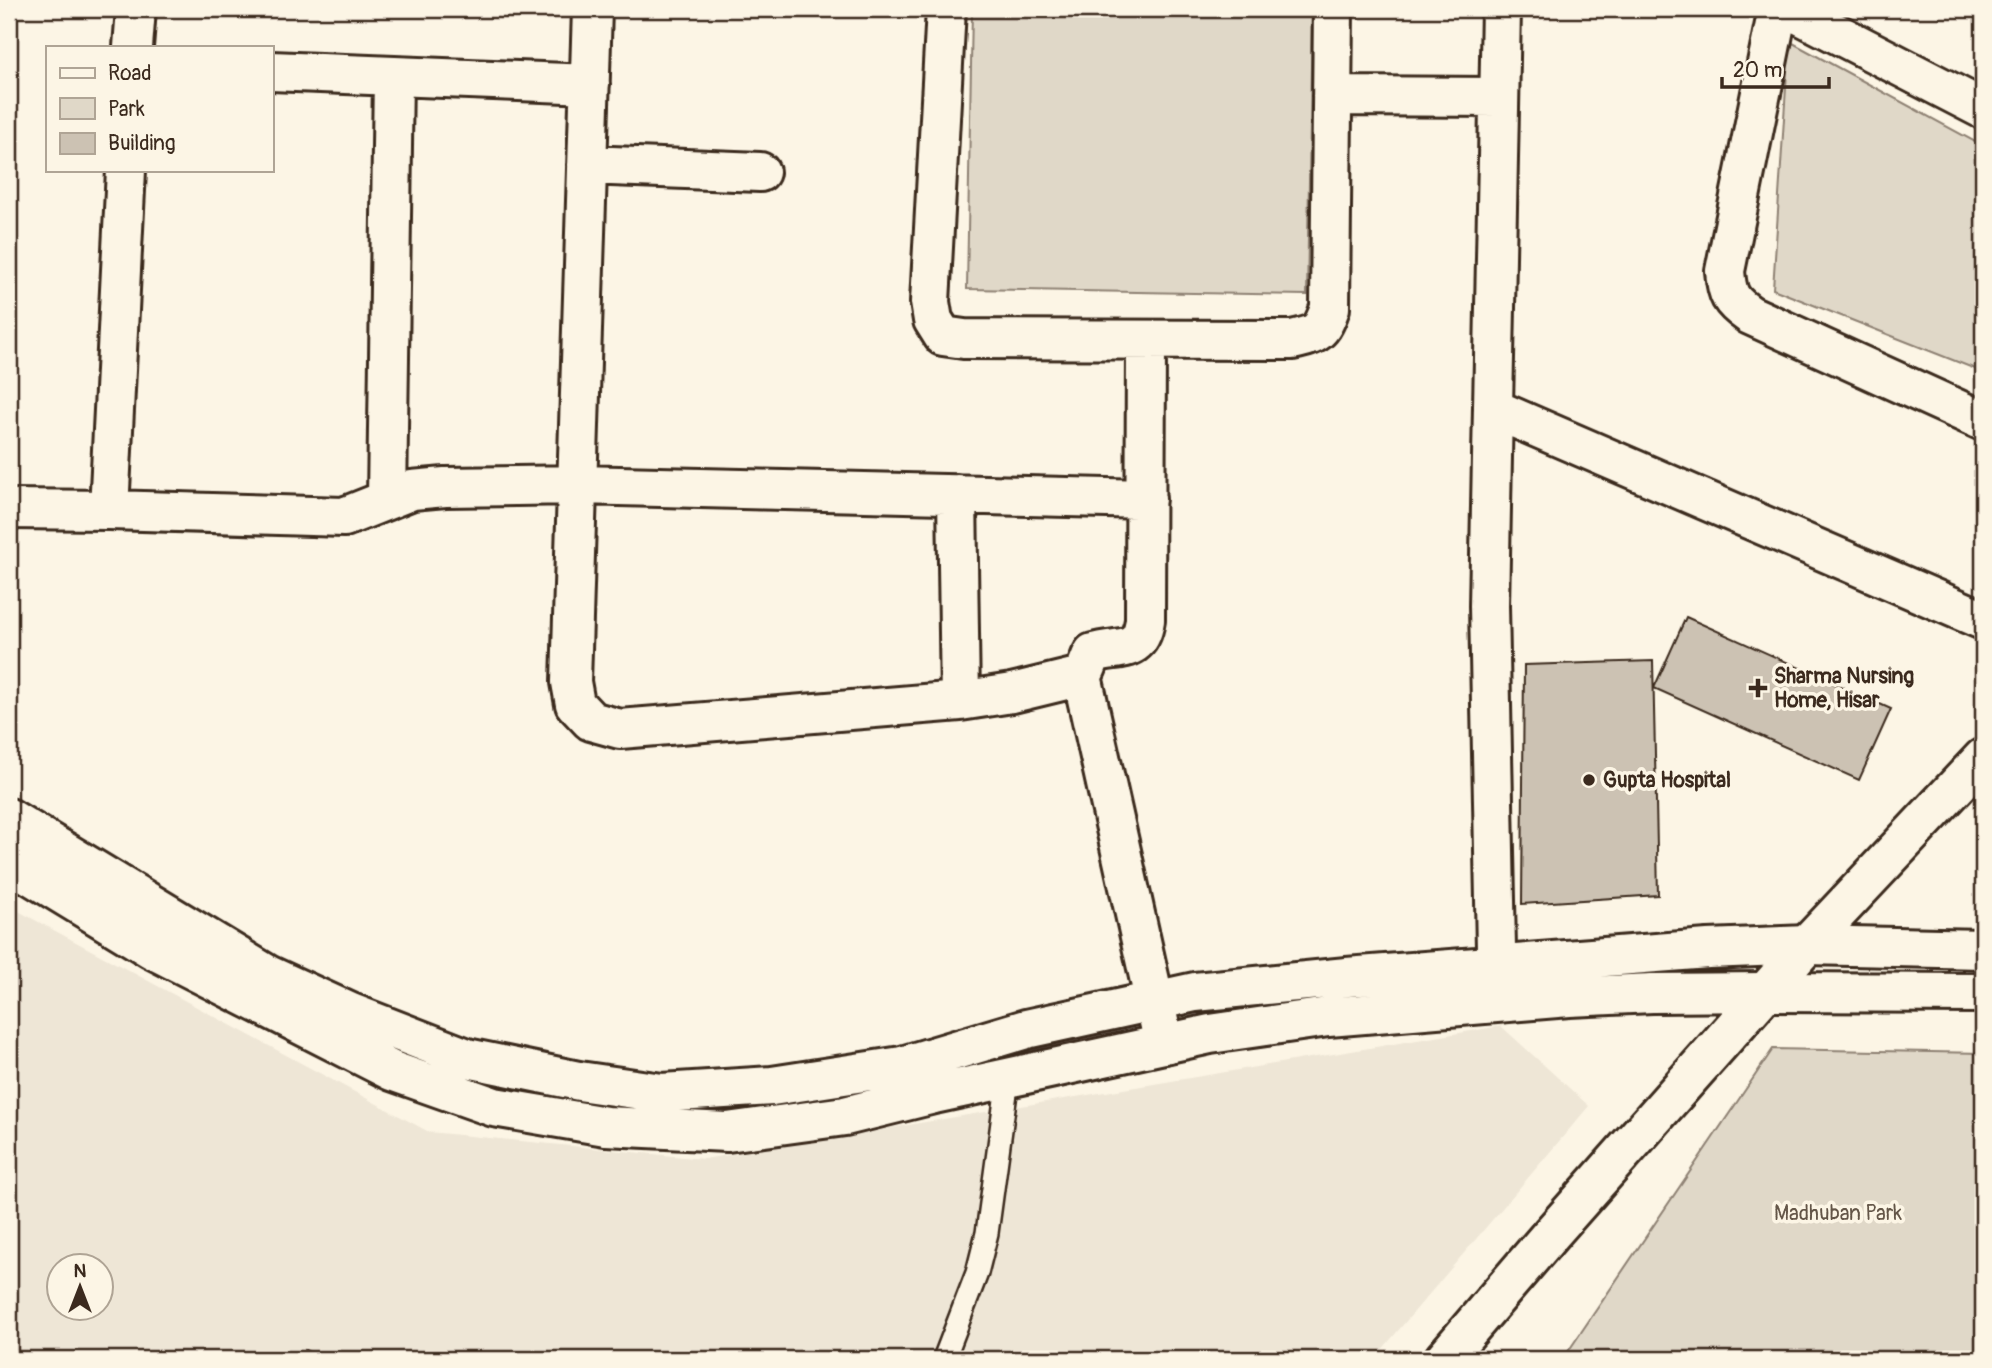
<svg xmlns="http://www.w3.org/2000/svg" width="1992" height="1368" viewBox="0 0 1992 1368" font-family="Pangolin,sans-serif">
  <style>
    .built { fill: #eee6d6; fill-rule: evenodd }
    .green { fill: #e0d8c8; stroke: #8e8173; stroke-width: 2 }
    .building { fill: #ccc2b3; stroke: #3b2a1e; stroke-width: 2 }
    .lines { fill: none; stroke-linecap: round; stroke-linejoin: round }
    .lane-casing { stroke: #3b2a1e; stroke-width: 26 }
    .street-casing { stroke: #3b2a1e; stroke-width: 44 }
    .secondary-casing { stroke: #3b2a1e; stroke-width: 44 }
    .lane { stroke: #fcf5e5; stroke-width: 21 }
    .street { stroke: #fcf5e5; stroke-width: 38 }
    .secondary { stroke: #fcf5e5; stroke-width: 38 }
    .poi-dot { fill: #3b2a1e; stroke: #fcf5e5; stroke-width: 2.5 }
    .labels { text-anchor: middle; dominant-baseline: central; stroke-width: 7; stroke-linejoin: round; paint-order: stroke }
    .poi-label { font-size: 21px; font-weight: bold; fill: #3b2a1e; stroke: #fcf5e5; text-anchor: start }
    .park-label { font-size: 21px; fill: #645648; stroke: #fcf5e5 }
  </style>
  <rect width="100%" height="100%" fill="#fcf5e5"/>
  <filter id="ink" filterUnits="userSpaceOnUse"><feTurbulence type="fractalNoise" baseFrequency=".0143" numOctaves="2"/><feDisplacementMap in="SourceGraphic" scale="14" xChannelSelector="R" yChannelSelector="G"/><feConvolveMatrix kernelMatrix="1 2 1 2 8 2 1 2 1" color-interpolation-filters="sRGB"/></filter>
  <g filter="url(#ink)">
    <path class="built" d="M 9,906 L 429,1132 L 704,1159 L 1501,1026 L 1589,1106 L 1374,1359 L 9,1359 ZM 60,1266 L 102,1266 L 102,1308 L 60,1308 Z"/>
    <path class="green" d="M 972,9 L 1312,9 L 1307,295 L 967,289 Z
      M 1789,41 L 1983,146 L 1983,372 L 1773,289 Z
      M 1773,1049 L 1983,1053 L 1983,1359 L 1563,1359 Z"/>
    <path class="building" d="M 1686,617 L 1891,709 L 1859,780 L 1654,688 Z
      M 1653,661 L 1658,895 L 1522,904 L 1524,665 Z
      M 305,1350 L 324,1359 L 300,1359 Z"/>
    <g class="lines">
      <g class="lane-casing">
        <path id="lane" d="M 944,1359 L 977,1273 L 987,1233 L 1008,1078"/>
      </g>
      <g class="street-casing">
        <path id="street" d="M 592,9 L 571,682 L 575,704 L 591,721 L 620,729 L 960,701 L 1012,693 L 1082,676 C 1088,668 1088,661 1093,653 C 1120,645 1140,655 1145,620 L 1146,341
          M 946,9 L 930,302 L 933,320 L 943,336 L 964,339 L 1292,340 C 1318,334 1321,333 1330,308 L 1333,9
          M 1778,9 L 1725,271 C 1727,295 1730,301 1750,315 L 1983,421
          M 1789,9 L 1983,109
          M 133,47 L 136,9
          M 271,71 L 590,84
          M 1332,96 L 1499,97
          M 587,165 L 760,172
          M 1494,409 L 1983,620
          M 957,494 L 960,701
          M 387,499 L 393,76
          M 9,509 L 109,510 L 344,517 L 412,490 L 445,487 L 578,485 L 1146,499
          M 109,510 L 126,170
          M 1082,676 L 1164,1044
          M 1497,998 L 1489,606 L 1501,9
          M 1444,1359 L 1551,1234 L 1807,945 L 1983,758"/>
      </g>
      <g class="secondary-casing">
        <path id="secondary" d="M 9,818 L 268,975 L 351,1013 L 467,1058 L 579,1081 L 662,1093 L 772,1086 L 902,1066 L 1026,1029 L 1195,992 L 1347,977 L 1708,949 L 1807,945 L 1983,949
          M 9,862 L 152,949 L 392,1071 L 494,1107 L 606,1126 L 727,1132 L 845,1116 L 934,1094 L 1210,1034 L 1328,1017 L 1569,997 L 1652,993 L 1766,992 L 1983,993"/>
      </g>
      <use href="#lane" class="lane"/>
      <use href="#street" class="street"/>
      <use href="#secondary" class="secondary"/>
    </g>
  </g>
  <g class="poi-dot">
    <path d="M1754.5 677.5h7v7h7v7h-7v7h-7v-7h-7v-7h7z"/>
    <circle cx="1589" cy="780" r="7"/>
  </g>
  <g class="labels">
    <g class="poi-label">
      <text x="1774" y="676">Sharma Nursing<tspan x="1774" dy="24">Home, Hisar</tspan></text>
      <text x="1603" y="780">Gupta Hospital</text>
    </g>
    <g class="park-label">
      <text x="1838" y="1213">Madhuban Park</text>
    </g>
  </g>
  <rect width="1992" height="1368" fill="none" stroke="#fcf5e5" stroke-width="35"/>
  <rect x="18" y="18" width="1957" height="1333" fill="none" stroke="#3b2a1e" stroke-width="2.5" filter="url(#ink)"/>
  <rect x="46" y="46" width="228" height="126" fill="#fcf5e5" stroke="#afa495" stroke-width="2"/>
  <rect x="60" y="68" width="35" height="10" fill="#fcf5e5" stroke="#afa495" stroke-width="2"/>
  <text x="108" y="80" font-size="21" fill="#3b2a1e">Road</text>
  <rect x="60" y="98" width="35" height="21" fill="#e0d8c8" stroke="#afa495" stroke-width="2"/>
  <text x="108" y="116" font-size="21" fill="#3b2a1e">Park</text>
  <rect x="60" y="133" width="35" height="21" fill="#ccc2b3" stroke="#afa495" stroke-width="2"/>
  <text x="108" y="150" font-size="21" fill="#3b2a1e">Building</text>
  <g transform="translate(80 1287)"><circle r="33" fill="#fcf5e5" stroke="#afa495" stroke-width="2"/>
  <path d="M0-5L12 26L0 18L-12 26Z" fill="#3b2a1e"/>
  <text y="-10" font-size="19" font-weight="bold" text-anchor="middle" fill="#3b2a1e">N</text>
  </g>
  <path d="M1722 77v10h107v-10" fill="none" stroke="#3b2a1e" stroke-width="3.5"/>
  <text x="1733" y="77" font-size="21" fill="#3b2a1e" stroke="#fcf5e5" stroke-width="5" paint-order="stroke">20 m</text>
</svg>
